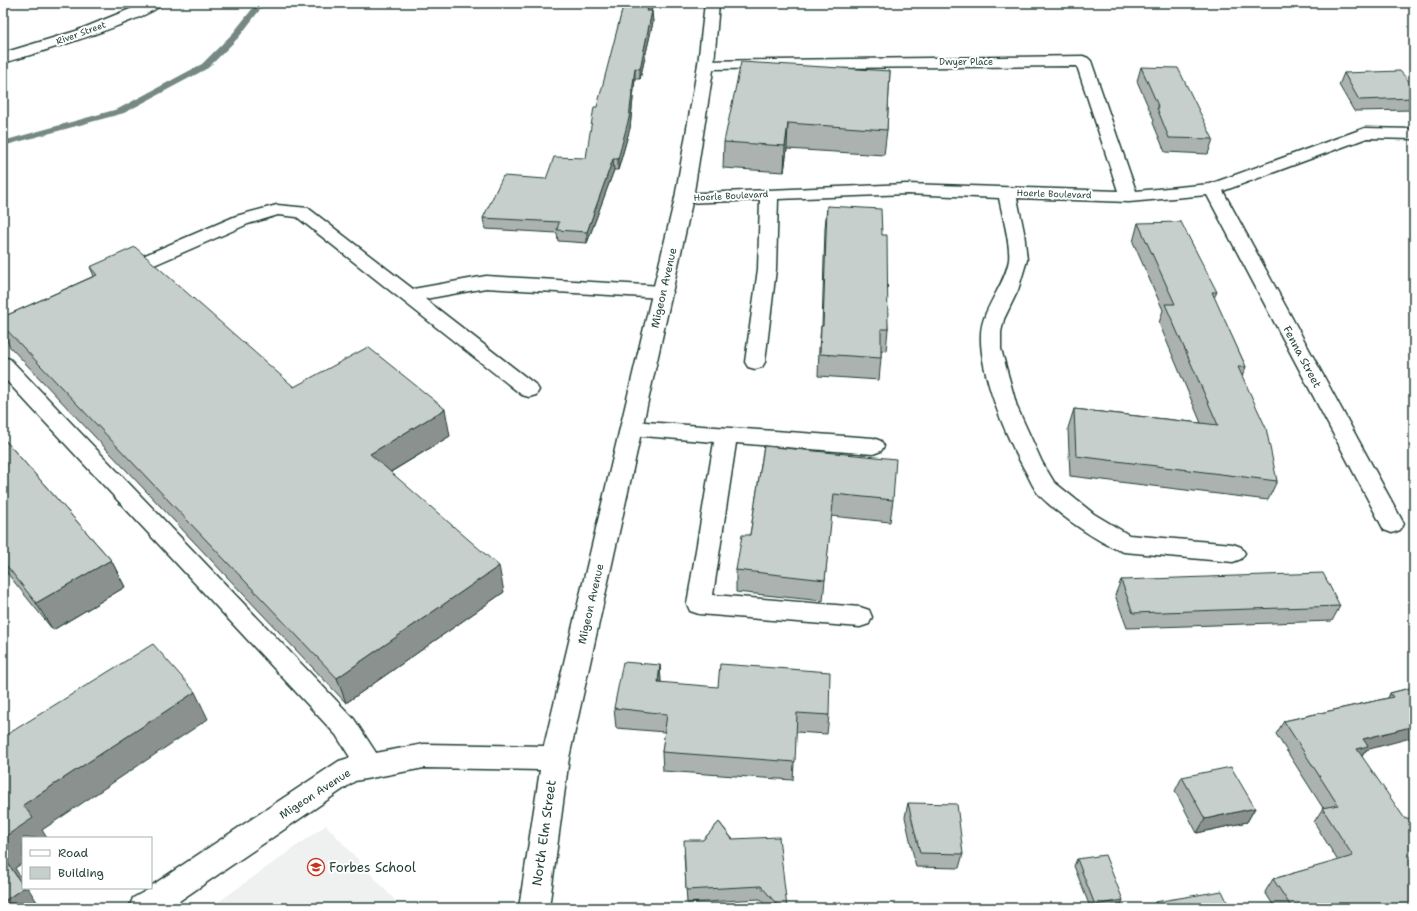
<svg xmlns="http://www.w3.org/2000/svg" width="1417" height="911" viewBox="0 0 1417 911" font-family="'Shantell Sans',sans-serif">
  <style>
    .built { fill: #eef1f0 }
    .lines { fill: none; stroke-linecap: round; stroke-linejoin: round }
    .stream { fill: #758883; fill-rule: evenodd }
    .minor-casing { stroke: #1f3d34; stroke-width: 3 }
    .major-casing { stroke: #1f3d34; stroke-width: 3 }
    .minor { fill: #fff; fill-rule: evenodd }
    .major { fill: #fff; fill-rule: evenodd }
    .wall { fill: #abb2af; stroke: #1f3d34 }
    .shaded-wall { fill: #8b918f; stroke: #1f3d34 }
    .building { fill: #c7cfcc; stroke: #1f3d34 }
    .labels { text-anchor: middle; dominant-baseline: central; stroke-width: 4; stroke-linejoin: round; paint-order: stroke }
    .far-street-label { font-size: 9px; fill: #1f3d34; stroke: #fff }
    .street-label { font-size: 11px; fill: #1f3d34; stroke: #fff }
    .near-street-label { font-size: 13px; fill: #1f3d34; stroke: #fff }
    .near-poi-label { font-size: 13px; fill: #1f3d34; stroke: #fff; text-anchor: start }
  </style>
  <rect width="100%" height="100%" fill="#fff"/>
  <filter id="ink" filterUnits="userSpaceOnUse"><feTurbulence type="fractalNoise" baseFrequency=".025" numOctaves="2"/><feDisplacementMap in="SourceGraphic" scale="8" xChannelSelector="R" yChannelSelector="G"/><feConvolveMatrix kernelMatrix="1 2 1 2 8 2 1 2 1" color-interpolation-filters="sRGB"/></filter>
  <g filter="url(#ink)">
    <path class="built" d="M 326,825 L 402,908 L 210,908 Z"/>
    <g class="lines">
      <path class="stream" d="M 257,3 L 265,3 L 239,37 L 208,68 L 124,113 L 3,146 L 3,141 L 118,109 L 202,64 L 233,33 Z"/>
      <g class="minor-casing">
        <path id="minor" d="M 145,3 L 163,3 C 152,19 28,56 3,63 L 3,53 L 76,31 Z
          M 1083,56 L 1088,58 L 1091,61 L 1136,191 L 1210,184 L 1365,128 L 1414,129 L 1414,139 L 1367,138 L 1223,191 L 1404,524 L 1400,530 L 1392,533 L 1384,530 L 1207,195 L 1129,202 L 1017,198 L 1024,232 L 1027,260 L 1018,290 L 1004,319 L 1001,332 L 1001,349 L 1017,407 L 1042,462 L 1054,482 L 1094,514 L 1129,535 L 1233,544 L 1241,547 L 1245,553 L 1241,559 L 1233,562 L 1124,552 C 1099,544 1058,514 1039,495 C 1034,489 1030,480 1027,474 C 1007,439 979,374 981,334 C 982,308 1005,286 1009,260 C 1011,245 1002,214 999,198 L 907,194 L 778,199 L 776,269 L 765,362 L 762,367 L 755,369 L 748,367 L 745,362 L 758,269 L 760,200 L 684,203 L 678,202 L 675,198 L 678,194 L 907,184 L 1118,191 L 1077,66 L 706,69 L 701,67 L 698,64 L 701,61 Z
          M 277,205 L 308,208 L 413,289 L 486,276 L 663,286 L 670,288 L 673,292 L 670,296 L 663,298 L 486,288 L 425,299 L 536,385 L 539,390 L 536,395 L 529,397 L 522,395 L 297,217 L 278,215 L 248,224 L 129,276 L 122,278 L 115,276 L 113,272 L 115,268 L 236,216 Z
          M 3,357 L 10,359 L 354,719 L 384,765 L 380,773 L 370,777 L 360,773 L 336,735 L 3,377 Z
          M 631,421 L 873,438 L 881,441 L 884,446 L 881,451 L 873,454 L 736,443 L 713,595 L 860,607 L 869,610 L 872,617 L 869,624 L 860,627 L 699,614 L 690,611 L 687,604 L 714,442 L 631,435 L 623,433 L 620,428 L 623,423 Z"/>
      </g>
      <g class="major-casing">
        <path id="major" d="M 705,3 L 719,3 L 714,64 L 693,198 L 569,758 L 549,908 L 519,908 L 540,770 L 424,768 L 355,781 L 169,908 L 129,908 L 133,898 L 151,888 L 151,886 L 339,761 L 349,758 L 424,744 L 544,746 L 675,198 L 698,64 Z"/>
      </g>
      <use href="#minor" class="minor"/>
      <use href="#major" class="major"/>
    </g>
    <path class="wall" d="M 624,3 L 654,3 L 651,11 L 653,22 L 640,79 L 635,79 L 630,128 L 618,170 L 614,170 L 587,243 L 558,241 L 557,233 L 485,229 L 483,218 L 546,179 L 586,158 Z
      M 1141,67 L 1213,139 L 1208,154 L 1165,152 L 1153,123 L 1154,120 L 1137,81 Z
      M 890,71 L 887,130 L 884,155 L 787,149 L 784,172 L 723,168 L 724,142 Z
      M 1344,73 L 1414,87 L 1414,110 L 1354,111 L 1339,85 Z
      M 827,206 L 882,235 L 888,329 L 886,351 L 881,350 L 881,358 L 879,380 L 818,376 L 819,348 L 821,326 L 822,326 L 825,228 Z
      M 1138,223 L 1217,292 L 1214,298 L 1246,367 L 1242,377 L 1277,481 L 1268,500 L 1070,476 L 1068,428 L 1074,409 L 1201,423 L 1159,323 L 1163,310 L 1133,242 Z
      M 90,267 L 294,387 L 450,436 L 391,472 L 504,592 L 346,703 L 10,347 L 3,332 L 3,317 L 94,276 Z
      M 3,438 L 111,560 L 125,587 L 53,630 L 3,568 Z
      M 764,446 L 893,500 L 890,522 L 831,516 L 823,601 L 736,592 L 736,570 L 750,535 Z
      M 1121,580 L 1340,606 L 1332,621 L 1127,628 L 1115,595 Z
      M 660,665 L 661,683 L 829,715 L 827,734 L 796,732 L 793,780 L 663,771 L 662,752 L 665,732 L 616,728 L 614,708 Z
      M 1414,687 L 1362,756 L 1414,908 L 1275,908 L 1265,892 L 1273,879 L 1338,861 L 1314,822 L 1323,808 L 1276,734 L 1284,721 L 1388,698 L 1390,693 Z
      M 1182,777 L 1255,808 L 1247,822 L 1197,833 L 1175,791 Z
      M 908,803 L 963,854 L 959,868 L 916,867 L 905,817 Z
      M 719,822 L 787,908 L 767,908 L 760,899 L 687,903 L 684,854 L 703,840 Z
      M 1077,859 L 1123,900 L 1120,907 L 1115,908 L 1077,908 L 1090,907 L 1074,866 Z
      M 1155,902 L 1230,908 L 1152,908 Z"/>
    <path class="shaded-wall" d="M 650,3 L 654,3 L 647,21 L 647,11 Z
      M 652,11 L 653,22 L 640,79 L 640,69 Z
      M 635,68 L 635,79 L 630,128 L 618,170 L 618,159 Z
      M 788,123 L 787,149 L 784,172 L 785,146 Z
      M 613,159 L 614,170 L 587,243 L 587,232 Z
      M 445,409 L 450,436 L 377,480 L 370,454 Z
      M 111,560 L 125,587 L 53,630 L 36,603 Z
      M 499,566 L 504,592 L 346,703 L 337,678 Z
      M 660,665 L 661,685 L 658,682 Z
      M 195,692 L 208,719 L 42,830 L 47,838 L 23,838 L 23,863 L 15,868 L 23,881 L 23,886 L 3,856 L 3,838 L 23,805 Z
      M 3,707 L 6,711 L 3,712 Z
      M 1414,726 L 1414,737 L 1366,750 L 1359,760 L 1348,763 L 1363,739 Z
      M 1255,808 L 1247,822 L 1197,833 L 1205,819 Z
      M 23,888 L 28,888 L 41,908 L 3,908 L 3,902 Z
      M 1414,905 L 1414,908 L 1402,908 Z"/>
    <path class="building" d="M 624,3 L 650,3 L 647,11 L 652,11 L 640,69 L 635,68 L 629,118 L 618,159 L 613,159 L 587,232 L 557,230 L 559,222 L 483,218 L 503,176 L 546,179 L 554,157 L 586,158 L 594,107 L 597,107 Z
      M 741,62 L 890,71 L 887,130 L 788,123 L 785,146 L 724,142 Z
      M 1141,67 L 1178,68 L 1213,139 L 1169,138 L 1157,108 L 1159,108 Z
      M 1400,71 L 1414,87 L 1414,98 L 1359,100 L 1344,73 Z
      M 827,206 L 881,209 L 882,235 L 887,235 L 888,329 L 881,329 L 881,358 L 820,354 L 821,326 L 823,326 Z
      M 1181,222 L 1217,292 L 1212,292 L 1246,367 L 1238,367 L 1266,428 L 1277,481 L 1076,456 L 1074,409 L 1218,425 L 1165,304 L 1175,304 L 1138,223 Z
      M 135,247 L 294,387 L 368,347 L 445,409 L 370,454 L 499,566 L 337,678 L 3,326 L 3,317 L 97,275 L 90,267 Z
      M 3,438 L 111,560 L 36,603 L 3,561 Z
      M 764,446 L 896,459 L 893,500 L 834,494 L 825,580 L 736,570 L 742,535 L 750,535 Z
      M 1323,573 L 1340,606 L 1133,613 L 1121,580 Z
      M 153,644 L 195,692 L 23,805 L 33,818 L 3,838 L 3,737 Z
      M 623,662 L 660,665 L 658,682 L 718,687 L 720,664 L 830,672 L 829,715 L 797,713 L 795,762 L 662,752 L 667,714 L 614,708 Z
      M 1414,687 L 1414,726 L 1363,739 L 1368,746 L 1357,749 L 1405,819 L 1414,817 L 1414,905 L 1402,908 L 1292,908 L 1273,879 L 1353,856 L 1322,808 L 1338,805 L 1284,721 L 1393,697 L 1390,693 Z
      M 1231,767 L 1255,808 L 1205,819 L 1182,777 Z
      M 908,803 L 957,804 L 963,854 L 920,853 Z
      M 719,822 L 732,839 L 779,837 L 787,908 L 780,908 L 761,886 L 686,890 L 684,840 L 703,840 Z
      M 1105,855 L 1123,900 L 1095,905 L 1077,859 Z
      M 3,856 L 23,886 L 23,888 L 3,902 Z
      M 1222,891 L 1230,908 L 1157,908 L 1155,902 Z
      M 1099,906 L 1100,908 L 1077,908 Z"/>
  </g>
  <defs>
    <g id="school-ring" transform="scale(0.9)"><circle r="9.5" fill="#fff" stroke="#c8321e" stroke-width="1.5"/><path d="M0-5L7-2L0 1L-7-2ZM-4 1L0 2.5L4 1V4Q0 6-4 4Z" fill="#c8321e"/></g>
  </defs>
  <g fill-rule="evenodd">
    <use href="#school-ring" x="316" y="867"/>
  </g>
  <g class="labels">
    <g class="far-street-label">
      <text transform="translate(81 33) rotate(-20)">River Street</text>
      <text x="966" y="62">Dwyer Place</text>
      <text transform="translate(1054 194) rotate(2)">Hoerle Boulevard</text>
      <text transform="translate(731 196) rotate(-3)">Hoerle Boulevard</text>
    </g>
    <g class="street-label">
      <text transform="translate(664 288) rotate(-77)">Migeon Avenue</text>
      <text transform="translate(1302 357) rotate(62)">Fenna Street</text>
      <text transform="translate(591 604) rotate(-77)">Migeon Avenue</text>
      <text transform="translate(315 794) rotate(-33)">Migeon Avenue</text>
    </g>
    <g class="near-street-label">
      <text transform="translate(544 833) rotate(-82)">North Elm Street</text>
    </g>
    <g class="near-poi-label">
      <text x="329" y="867">Forbes School</text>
    </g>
  </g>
  <rect width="1417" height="911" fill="none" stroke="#fff" stroke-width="16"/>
  <rect x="8" y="8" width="1401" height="895" fill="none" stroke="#1f3d34" stroke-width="1.5" filter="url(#ink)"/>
  <rect x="22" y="837" width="130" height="52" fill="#ffffff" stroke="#a5b1ae"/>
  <rect x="30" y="850" width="20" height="6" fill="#ffffff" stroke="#a5b1ae"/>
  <text x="58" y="857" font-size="12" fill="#1f3d34">Road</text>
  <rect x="30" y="867" width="20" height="12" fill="#c7cfcc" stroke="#a5b1ae"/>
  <text x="58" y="877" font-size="12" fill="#1f3d34">Building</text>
</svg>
